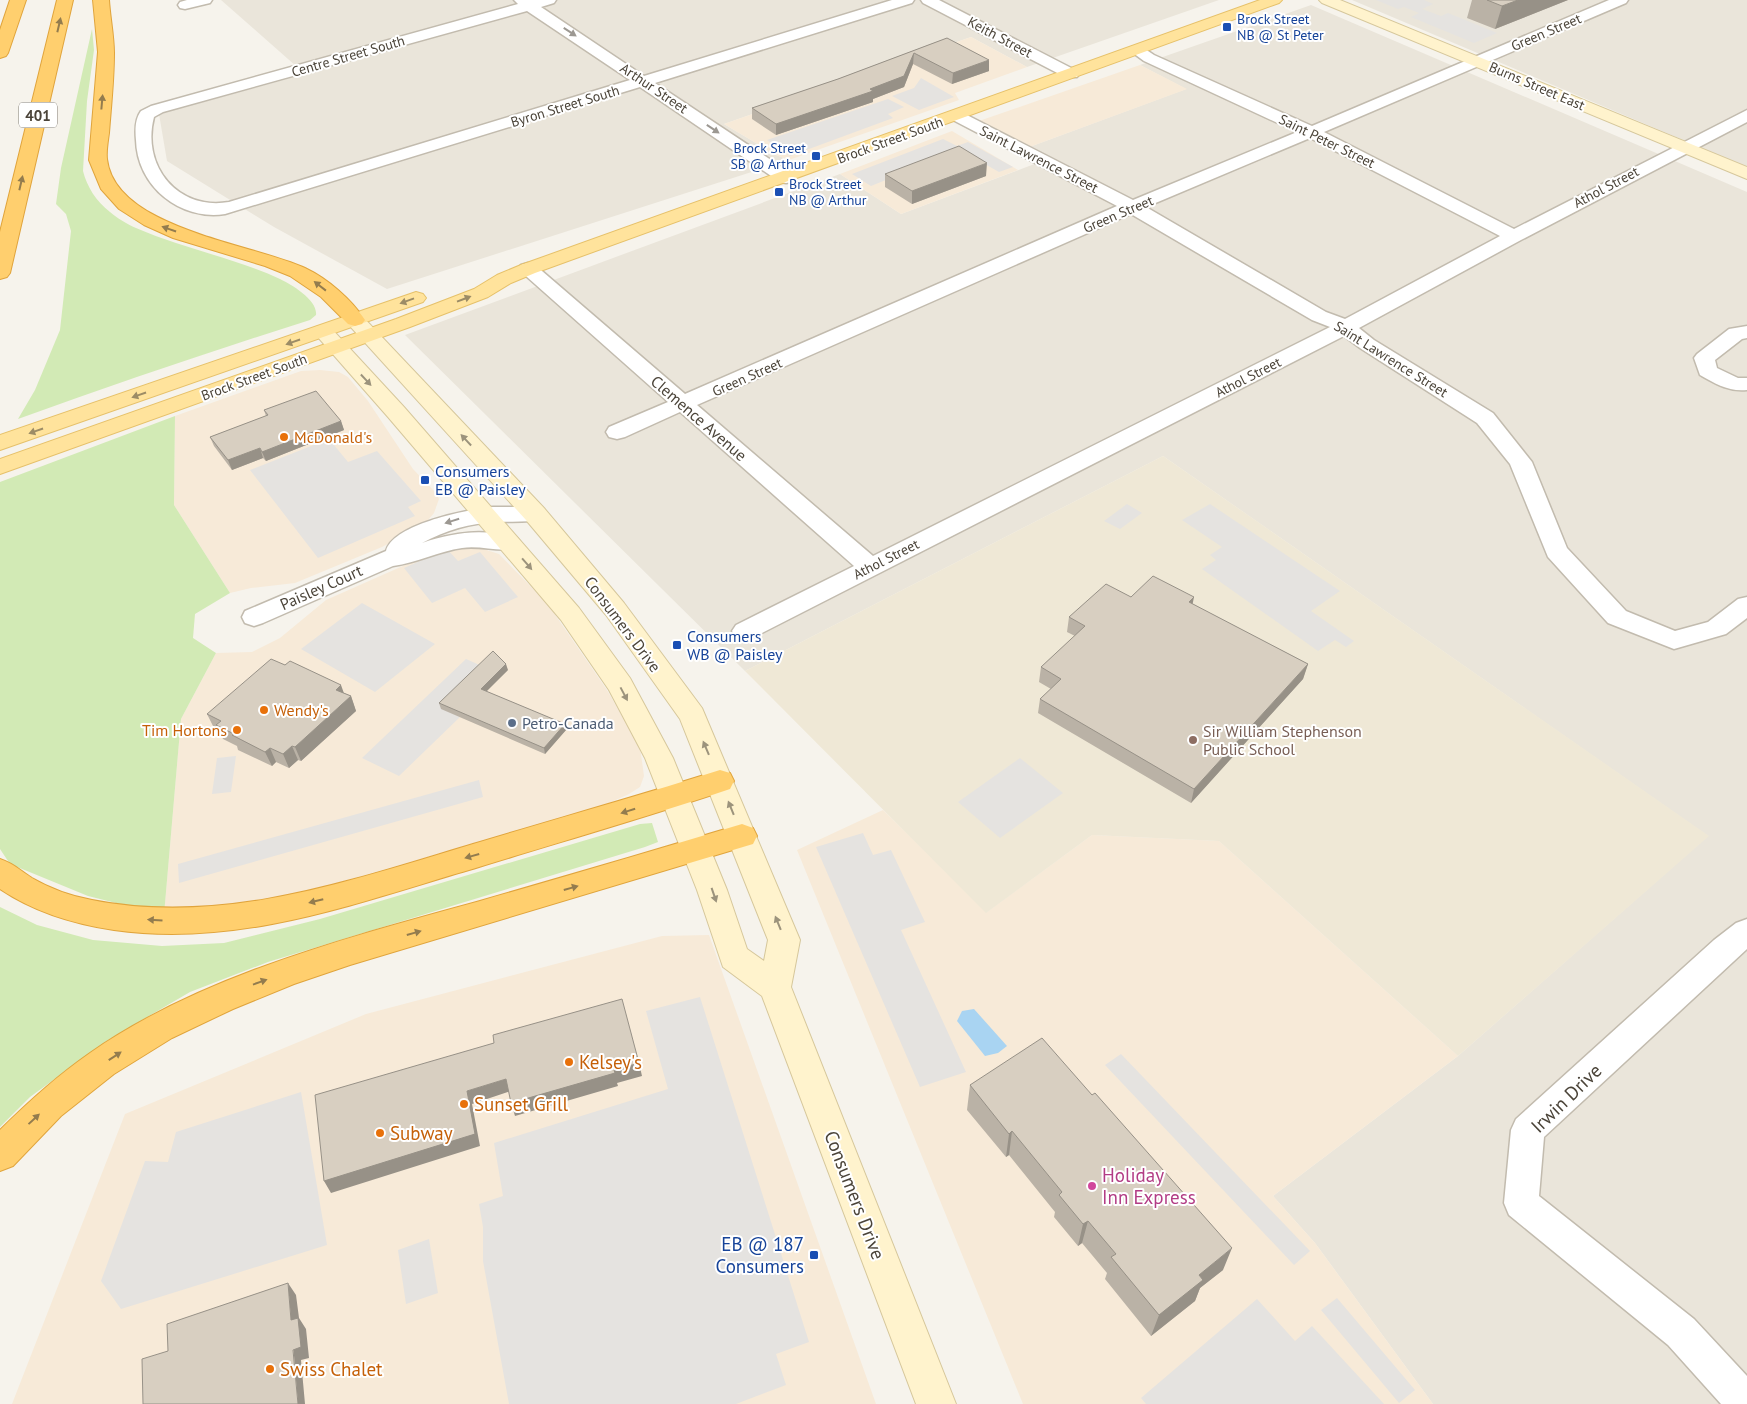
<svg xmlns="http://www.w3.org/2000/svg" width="1747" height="1404" viewBox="0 0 1747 1404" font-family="'PT Sans',sans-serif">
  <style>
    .residential { fill: #eae5da }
    .commercial { fill: #f7ead8 }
    .education { fill: #efe8d6 }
    .green { fill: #d2eab5 }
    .parking { fill: #e5e3e0 }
    .water { fill: #a9d4f2 }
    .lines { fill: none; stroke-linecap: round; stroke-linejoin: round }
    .street-casing { stroke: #c2bbae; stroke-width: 3 }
    .secondary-casing { stroke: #d6c79b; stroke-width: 2 }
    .primary-casing { stroke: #e6c16a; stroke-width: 2 }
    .highway-casing { stroke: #e0a43c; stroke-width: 2 }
    .street { fill: #fff; fill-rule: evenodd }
    .secondary { fill: #fff3cd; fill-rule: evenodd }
    .primary { fill: #ffe39c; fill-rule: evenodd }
    .highway { fill: #ffcf6e; fill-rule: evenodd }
    .wall { fill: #bab2a6 }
    .shaded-wall { fill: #979187 }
    .building { fill: #d8cfc1; stroke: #979187 }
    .oneway { fill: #937c4e }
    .oneway2 { fill: #9c9892 }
    .oneway3 { fill: #9c8c66 }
    .oneway4 { fill: #9c937c }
    .transit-dot { fill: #1a4fb4; stroke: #fff; stroke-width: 2 }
    .food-dot { fill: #e8710a; stroke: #fff; stroke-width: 2 }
    .service-dot { fill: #5c6f8a; stroke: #fff; stroke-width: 2 }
    .education-dot { fill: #8d6e63; stroke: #fff; stroke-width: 2 }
    .hotel-dot { fill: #d1479c; stroke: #fff; stroke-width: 2 }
    .labels { text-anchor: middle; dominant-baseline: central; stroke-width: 4; stroke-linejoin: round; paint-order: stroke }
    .far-transit-label { font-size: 14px; fill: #164399; stroke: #fff; text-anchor: start }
    .far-street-label { font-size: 14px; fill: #4b4439; stroke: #fff }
    .shield { fill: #fff; stroke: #817c74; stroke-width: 1 }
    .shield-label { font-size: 15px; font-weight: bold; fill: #4b4439 }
    .street-label { font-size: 16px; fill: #4b4439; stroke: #fff }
    .food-label { font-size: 16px; fill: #c56008; stroke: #fff; text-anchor: start }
    .transit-label { font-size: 16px; fill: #164399; stroke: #fff; text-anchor: start }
    .service-label { font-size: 16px; fill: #4e5e75; stroke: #fff; text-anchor: start }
    .education-label { font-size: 16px; fill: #785e54; stroke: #fff; text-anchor: start }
    .near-food-label { font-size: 19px; fill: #c56008; stroke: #fff; text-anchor: start }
    .near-street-label { font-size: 19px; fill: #4b4439; stroke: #fff }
    .near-hotel-label { font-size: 19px; fill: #b23c85; stroke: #fff; text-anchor: start }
    .near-transit-label { font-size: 19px; fill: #164399; stroke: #fff; text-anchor: end }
  </style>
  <rect width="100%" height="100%" fill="#f6f3ec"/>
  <path class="residential" d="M 221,0 L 1219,0 L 1027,67 L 971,37 L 724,124 L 776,155 L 789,160 L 387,289 L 274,227 L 167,161 L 159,114 L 305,74 Z
    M 1352,0 L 1747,0 L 1747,167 Z
    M 1311,5 L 1747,192 L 1747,1404 L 1433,1404 L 1315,1243 L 1273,1196 L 1458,1056 L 1708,836 L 1163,456 L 745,671 L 405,335 L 840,174 L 901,214 L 1045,160 L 1024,149 L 1186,89 L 1140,65 Z"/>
  <path class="commercial" d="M 971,37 L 1027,67 L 955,93 L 959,100 L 789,160 L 776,155 L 724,124 Z
    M 1140,65 L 1187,89 L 1024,149 L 979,121 Z
    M 952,131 L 1018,170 L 901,214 L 840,174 Z
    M 320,370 L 339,372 L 348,377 L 368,401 L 413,469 L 435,492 L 439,499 L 434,513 L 423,526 L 382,547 L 295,583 L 251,588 L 230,593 L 174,505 L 175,416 L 301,371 Z
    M 474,546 L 499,554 L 547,603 L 607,690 L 640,747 L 644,776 L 640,787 L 629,794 L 598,808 L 278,900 L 164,915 L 181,719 L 216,653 L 252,652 L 280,638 L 326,600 L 439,550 Z
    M 883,810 L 987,912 L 1092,835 L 1219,841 L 1458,1056 L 1273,1196 L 1315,1243 L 1433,1404 L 1023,1404 L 797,850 Z
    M 709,935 L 876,1404 L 12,1404 L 125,1114 L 366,1014 L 662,936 Z"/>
  <path class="education" d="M 1163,456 L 1709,836 L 1458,1056 L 1219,841 L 1092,835 L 986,913 L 745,671 Z"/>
  <path class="green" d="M 92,29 L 94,50 L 87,101 L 83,171 C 87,187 96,201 110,212 C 117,218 127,224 136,228 C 182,248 234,258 280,279 C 292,285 318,300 316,315 L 310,320 C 212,351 115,384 18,419 L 35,390 L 60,330 L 71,231 L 66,214 L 56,204 L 61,168 Z
    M 175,416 L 174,505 L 230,593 L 195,614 L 193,638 L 216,653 L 181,719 L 164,915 L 88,896 L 10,864 L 0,849 L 0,482 Z
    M 652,823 L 658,842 L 645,847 L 268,962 L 190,992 L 108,1040 L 30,1097 L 0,1127 L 0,907 L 37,925 L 93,940 L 162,946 L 224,943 L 320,919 L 640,824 Z"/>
  <path class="parking" d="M 1376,0 L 1424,0 L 1433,4 L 1422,9 L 1441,16 L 1448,13 L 1497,33 L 1474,43 L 1411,17 L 1419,13 L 1404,7 L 1398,9 Z
    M 921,78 L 954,97 L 919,110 L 892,96 L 914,88 Z
    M 888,99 L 904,107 L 888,114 L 893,118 L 790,156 L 767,140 Z
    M 943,139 L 957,146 L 968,142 L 1013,167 L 999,172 L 960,150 L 871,186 L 852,174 Z
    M 329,439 L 348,462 L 377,451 L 421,501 L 408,507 L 415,516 L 318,558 L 250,470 Z
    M 1127,504 L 1142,513 L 1120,529 L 1104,521 Z
    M 1210,504 L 1340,591 L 1311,611 L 1354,641 L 1346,647 L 1335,640 L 1318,651 L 1202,569 L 1216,560 L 1210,555 L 1222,547 L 1182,520 Z
    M 447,549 L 458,561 L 480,552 L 518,597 L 485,612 L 465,588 L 432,603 L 404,568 Z
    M 362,603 L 435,644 L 375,692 L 301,649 Z
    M 466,659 L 484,667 L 441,708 L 460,717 L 399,776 L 362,758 Z
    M 236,756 L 231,792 L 212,794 L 217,758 Z
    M 1020,758 L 1063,793 L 1000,838 L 958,802 Z
    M 479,780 L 483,797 L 179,883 L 178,864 Z
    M 863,833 L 873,855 L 891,850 L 925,922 L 901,930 L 966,1072 L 920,1087 L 816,847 Z
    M 700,997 L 809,1342 L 776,1354 L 786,1385 L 736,1404 L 509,1404 L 483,1261 L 483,1227 L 479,1204 L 503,1196 L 494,1143 L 668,1089 L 646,1011 Z
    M 1121,1054 L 1310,1251 L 1294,1265 L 1105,1065 Z
    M 301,1092 L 327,1245 L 121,1309 L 101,1281 L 145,1161 L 168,1162 L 176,1132 Z
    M 429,1239 L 438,1293 L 406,1304 L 398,1250 Z
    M 1337,1298 L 1415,1390 L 1399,1403 L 1321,1310 Z
    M 1257,1299 L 1295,1341 L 1312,1326 L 1384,1404 L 1146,1404 L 1141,1398 Z"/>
  <path class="water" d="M 974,1009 L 1007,1046 L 998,1053 L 985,1056 L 957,1021 L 962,1011 Z"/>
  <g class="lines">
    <g class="street-casing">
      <path id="street" d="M 187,0 L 212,0 L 210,3 L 185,9 L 180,8 L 178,5 L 180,2 Z
        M 514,0 L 556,0 L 554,3 L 541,7 L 644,76 L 892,0 L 914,0 L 912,3 L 655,83 L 792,174 L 795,178 L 792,182 L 786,183 L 780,182 L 640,87 L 225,214 C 180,221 137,186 136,140 C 135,130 135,119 141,111 L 151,106 L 518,4 ZM 527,11 L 630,80 L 229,202 C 178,211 141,166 154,117 L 163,112 Z
        M 921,0 L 939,0 L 1077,71 L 1079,74 L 1077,77 L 1065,77 L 923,3 Z
        M 1609,0 L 1628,0 L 1626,3 L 1324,132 L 1514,229 L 1747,110 L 1747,122 L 1521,240 L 1359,328 L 1374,340 L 1493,413 L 1532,462 L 1567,548 L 1626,611 L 1675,631 L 1708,622 L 1738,599 L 1747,597 L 1747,618 L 1726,634 L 1674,649 L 1608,623 L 1548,557 L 1510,464 L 1477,423 L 1360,348 L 1344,336 L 754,637 L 745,640 L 736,637 L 732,631 L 736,625 L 854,566 L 680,412 L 625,437 L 617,439 L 609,437 L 606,432 L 609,427 L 668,402 L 518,269 L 521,265 L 528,263 L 535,265 L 685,394 L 1117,206 L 951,119 L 949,116 L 951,113 L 963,113 L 1133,200 L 1297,132 L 1144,61 L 1129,50 L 1132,47 L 1142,47 L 1154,55 L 1312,126 ZM 1310,138 L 1500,236 L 1345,319 L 1326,312 L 1146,207 ZM 1131,214 L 1312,320 L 1330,327 L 873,556 L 697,405 Z
        M 1747,326 L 1747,338 L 1742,339 L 1715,360 L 1717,368 L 1738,378 L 1747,378 L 1747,390 C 1729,392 1716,384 1700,375 L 1694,358 L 1697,354 L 1729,329 Z
        M 493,507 L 535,507 L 543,509 L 547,514 L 543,519 C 528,523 512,521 497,522 C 470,523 446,530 422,543 C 454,532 484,528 517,538 L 521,543 L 517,548 C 500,553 481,545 462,548 C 439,551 417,563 393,566 L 263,623 L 254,626 L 245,623 L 242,617 L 245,611 L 386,551 C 393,524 469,509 493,507 Z
        M 1747,919 L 1747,949 L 1544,1137 L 1539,1196 L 1694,1319 L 1747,1376 L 1747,1404 L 1721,1404 L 1668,1345 L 1509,1215 L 1504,1203 L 1511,1130 L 1516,1119 L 1714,940 L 1736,923 Z"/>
    </g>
    <g class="secondary-casing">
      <path id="secondary" d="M 1319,0 L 1340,0 L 1747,167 L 1747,179 L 1322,3 Z
        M 355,314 L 362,316 L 544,508 L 624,603 L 702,708 L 800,940 L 791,987 L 956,1404 L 916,1404 L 762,996 L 723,967 L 697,890 L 645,758 L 609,690 L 561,620 L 388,417 L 316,335 L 312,331 L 316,327 L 323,325 L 330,327 L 404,407 L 579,608 L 630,678 L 673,758 L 727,890 L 747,949 L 764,961 L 768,940 L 680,719 L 606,615 L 526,520 L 348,324 L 345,320 L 348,316 Z"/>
    </g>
    <g class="primary-casing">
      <path id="primary" d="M 1260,0 L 1282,0 L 1279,3 L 535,273 L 511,283 L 488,297 L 410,327 L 0,474 L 0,459 L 396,319 L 474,289 L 497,275 L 521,265 Z
        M 416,292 L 423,294 L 426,298 L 423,302 L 0,450 L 0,435 Z"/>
    </g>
    <g class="highway-casing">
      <path id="highway" d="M 10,0 L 26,0 L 8,53 L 6,56 L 0,58 L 0,30 Z
        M 57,0 L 73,0 L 10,273 L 7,277 L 0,279 L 0,232 Z
        M 93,0 L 109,0 C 110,17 114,36 114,53 C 114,80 111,106 109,133 C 108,141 106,151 107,159 C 115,229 254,244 305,268 C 328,279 351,299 365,320 L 362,324 L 355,326 L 348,324 L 321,297 L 290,276 L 265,266 L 173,238 L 144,225 L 119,209 L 101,189 L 89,160 L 98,52 Z
        M 720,770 L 730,773 L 734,781 L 730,789 C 647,817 563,841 479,867 C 359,902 241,948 114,930 C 74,924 34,912 0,889 L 0,859 C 13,863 21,871 32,878 C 51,889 71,896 92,900 C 223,926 349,881 473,844 C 556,819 638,796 720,770 Z
        M 742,824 L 753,828 L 757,836 L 753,844 L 350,965 L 294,984 L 233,1009 L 172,1038 L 114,1074 L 61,1116 L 13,1166 L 0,1171 L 0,1130 C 28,1102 57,1076 90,1053 C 201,975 350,937 480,901 C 567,876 655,850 742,824 Z"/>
    </g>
    <use href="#street" class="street"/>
    <use href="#secondary" class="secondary"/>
    <use href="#primary" class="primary"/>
    <use href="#highway" class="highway"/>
  </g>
  <path class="wall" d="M 1472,0 L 1568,0 L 1495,29 L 1467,18 Z
    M 947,38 L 989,71 L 952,84 L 913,64 L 904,87 L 873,99 L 873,102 L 776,135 L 752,119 L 752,108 L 838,79 Z
    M 885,174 L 986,176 L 912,204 L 885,187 Z
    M 264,410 L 341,421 L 344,430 L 266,461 L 263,458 L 232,470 L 214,446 L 210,437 L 266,416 Z
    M 1131,597 L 1192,604 L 1308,664 L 1303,679 L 1191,803 L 1038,713 L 1040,699 L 1051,689 L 1039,682 L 1041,667 L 1075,636 L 1067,632 L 1069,617 Z
    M 508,670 L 486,691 L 566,730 L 545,754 L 441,709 L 439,703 Z
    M 344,693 L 351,696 L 356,711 L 301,761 L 298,760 L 289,768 L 276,762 L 272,766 L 238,750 L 237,746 L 223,739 L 219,731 L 214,728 L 207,714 Z
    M 970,1085 L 1223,1270 L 1200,1288 L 1195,1301 L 1151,1336 L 1105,1279 L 1107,1273 L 1082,1243 L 1078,1246 L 1054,1217 L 1055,1212 L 1009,1155 L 1006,1157 L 967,1110 Z"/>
  <path class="shaded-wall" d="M 1518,0 L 1568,0 L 1495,29 L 1502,6 Z
    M 914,53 L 913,64 L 904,87 L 873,99 L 873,102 L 776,135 L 776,124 L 870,89 Z
    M 989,60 L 989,71 L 952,84 L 953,73 Z
    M 987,163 L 986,176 L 912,204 L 912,191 Z
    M 341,421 L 344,430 L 266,461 L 262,452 Z
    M 260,448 L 263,458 L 232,470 L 228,460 Z
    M 1194,597 L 1191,612 L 1189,602 Z
    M 506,664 L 508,670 L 483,695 L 481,689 Z
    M 1308,664 L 1303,679 L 1191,803 L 1194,789 Z
    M 341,685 L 346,699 L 336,690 Z
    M 351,696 L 356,711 L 301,761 L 295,747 Z
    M 565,724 L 566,730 L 545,754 L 544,748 Z
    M 292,746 L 298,760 L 289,768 L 283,754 Z
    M 270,748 L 276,762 L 272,766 L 265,752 Z
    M 639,1063 L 642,1076 L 617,1083 L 618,1086 L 515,1116 L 511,1103 L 614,1070 Z
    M 506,1079 L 511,1091 L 472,1104 L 480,1146 L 331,1193 L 324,1181 L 467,1091 Z
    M 1012,1131 L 1009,1155 L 1006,1157 L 1009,1134 Z
    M 1088,1221 L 1082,1243 L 1078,1246 L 1083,1224 Z
    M 1232,1248 L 1223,1270 L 1200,1288 L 1195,1301 L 1151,1336 L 1159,1315 L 1199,1275 Z
    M 288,1283 L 296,1295 L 299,1318 L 306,1329 L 309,1358 L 301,1360 L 305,1404 L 298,1404 Z"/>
  <path class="building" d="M 1487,0 L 1518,0 L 1502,6 Z
    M 947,38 L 989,60 L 953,73 L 914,53 L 904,76 L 870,89 L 873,91 L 776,124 L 752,108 L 838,79 Z
    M 959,146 L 987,163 L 912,191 L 885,174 Z
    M 316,391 L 341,421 L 262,452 L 260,448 L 228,460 L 210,437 L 268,415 L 264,410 Z
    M 1153,576 L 1194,597 L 1189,602 L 1308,664 L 1194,789 L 1040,699 L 1061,679 L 1041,667 L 1085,626 L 1069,617 L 1106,584 L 1131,597 Z
    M 493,651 L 506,664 L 481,689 L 565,724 L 544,748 L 439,703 Z
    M 271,659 L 285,665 L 290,661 L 341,685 L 336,690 L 351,696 L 295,747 L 292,746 L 283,754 L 270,748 L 265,752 L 232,735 L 234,734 L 216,725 L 221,721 L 207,714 Z
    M 622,999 L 639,1063 L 614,1070 L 615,1073 L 511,1103 L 506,1079 L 467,1091 L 475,1134 L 324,1181 L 315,1095 L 494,1043 L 493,1035 Z
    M 1042,1038 L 1092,1095 L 1095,1093 L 1232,1248 L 1199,1275 L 1203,1280 L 1159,1315 L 1111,1257 L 1116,1254 L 1088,1221 L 1083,1224 L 1059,1195 L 1062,1192 L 1012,1131 L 1009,1134 L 970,1085 Z
    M 288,1283 L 291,1320 L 298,1318 L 301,1347 L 293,1350 L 298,1404 L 143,1404 L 142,1359 L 168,1351 L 167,1324 Z"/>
  <defs><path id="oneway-solid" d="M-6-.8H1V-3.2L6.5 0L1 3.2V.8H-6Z" transform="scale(1.25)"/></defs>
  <g class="oneway">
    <use href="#oneway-solid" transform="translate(59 25) rotate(-77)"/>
    <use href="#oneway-solid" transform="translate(102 102) rotate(-85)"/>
    <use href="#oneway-solid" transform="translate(21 183) rotate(-77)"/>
    <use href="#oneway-solid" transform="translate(169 229) rotate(-161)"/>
    <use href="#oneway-solid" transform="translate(320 286) rotate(-142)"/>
    <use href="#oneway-solid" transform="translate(628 811) rotate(163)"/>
    <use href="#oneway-solid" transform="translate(472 856) rotate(164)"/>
    <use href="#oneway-solid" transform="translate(571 888) rotate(-16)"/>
    <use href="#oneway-solid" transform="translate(316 901) rotate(166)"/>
    <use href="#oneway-solid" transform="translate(155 920) rotate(-177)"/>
    <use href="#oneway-solid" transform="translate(414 933) rotate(-16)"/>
    <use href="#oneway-solid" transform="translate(260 982) rotate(-20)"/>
    <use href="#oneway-solid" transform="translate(115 1056) rotate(-33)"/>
    <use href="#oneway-solid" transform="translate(34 1119) rotate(-43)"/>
  </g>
  <g class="oneway2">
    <use href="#oneway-solid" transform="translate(570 32) rotate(33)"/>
    <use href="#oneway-solid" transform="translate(713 129) rotate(34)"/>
    <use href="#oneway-solid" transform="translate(452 521) rotate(163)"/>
  </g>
  <g class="oneway3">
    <use href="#oneway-solid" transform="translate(464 299) rotate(-21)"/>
    <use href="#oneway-solid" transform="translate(407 301) rotate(160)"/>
    <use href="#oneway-solid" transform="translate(293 342) rotate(161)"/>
    <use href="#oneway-solid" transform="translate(139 395) rotate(161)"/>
    <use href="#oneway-solid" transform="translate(36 431) rotate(161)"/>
  </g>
  <g class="oneway4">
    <use href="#oneway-solid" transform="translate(366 380) rotate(47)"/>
    <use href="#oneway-solid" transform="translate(466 440) rotate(-133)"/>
    <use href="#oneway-solid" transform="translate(527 564) rotate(49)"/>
    <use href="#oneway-solid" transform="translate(624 694) rotate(62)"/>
    <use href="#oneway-solid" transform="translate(706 748) rotate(-113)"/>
    <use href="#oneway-solid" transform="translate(731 808) rotate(-112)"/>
    <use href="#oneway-solid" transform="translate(714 895) rotate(71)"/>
    <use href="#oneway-solid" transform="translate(778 923) rotate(-112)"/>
  </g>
  <g class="transit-dot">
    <rect x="1222" y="22" width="10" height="10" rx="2.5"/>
    <rect x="811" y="151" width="10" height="10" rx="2.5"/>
    <rect x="774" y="187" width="10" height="10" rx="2.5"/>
    <rect x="420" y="475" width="10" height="10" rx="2.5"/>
    <rect x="672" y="640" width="10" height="10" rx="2.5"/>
    <rect x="809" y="1250" width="10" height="10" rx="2.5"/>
  </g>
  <g class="food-dot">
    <circle cx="284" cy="437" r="5"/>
    <circle cx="264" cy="710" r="5"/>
    <circle cx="237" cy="730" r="5"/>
    <circle cx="569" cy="1062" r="5"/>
    <circle cx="464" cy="1104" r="5"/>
    <circle cx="380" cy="1133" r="5"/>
    <circle cx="270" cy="1369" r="5"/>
  </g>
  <circle class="service-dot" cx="512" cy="723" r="5"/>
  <circle class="education-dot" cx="1193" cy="740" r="5"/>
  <circle class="hotel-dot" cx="1092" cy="1186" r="5"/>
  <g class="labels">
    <g class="far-transit-label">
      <text x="1237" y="19">Brock Street<tspan x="1237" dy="16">NB @ St Peter</tspan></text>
      <text x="806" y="148" text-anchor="end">Brock Street<tspan x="806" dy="16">SB @ Arthur</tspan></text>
      <text x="789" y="184">Brock Street<tspan x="789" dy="16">NB @ Arthur</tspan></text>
    </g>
    <g class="far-street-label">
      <text transform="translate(1546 32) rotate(-23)">Green Street</text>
      <text transform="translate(1000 37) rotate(28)">Keith Street</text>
      <text transform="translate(348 56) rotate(-16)">Centre Street South</text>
      <text transform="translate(1537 86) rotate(23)">Burns Street East</text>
      <text transform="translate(654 88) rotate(34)">Arthur Street</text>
      <text transform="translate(565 106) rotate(-17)">Byron Street South</text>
      <text transform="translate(890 140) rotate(-20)">Brock Street South</text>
      <text transform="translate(1327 141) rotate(26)">Saint Peter Street</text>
      <text transform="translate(1039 159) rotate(27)">Saint Lawrence Street</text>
      <text transform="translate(1606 187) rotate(-28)">Athol Street</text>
      <text transform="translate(1118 214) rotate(-23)">Green Street</text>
      <text transform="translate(1391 359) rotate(32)">Saint Lawrence Street</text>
      <text transform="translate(254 377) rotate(-20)">Brock Street South</text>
      <text transform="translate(747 377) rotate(-24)">Green Street</text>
      <text transform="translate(1248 377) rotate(-27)">Athol Street</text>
      <text transform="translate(886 559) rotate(-27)">Athol Street</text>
    </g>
    <rect class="shield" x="19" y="102.5" width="38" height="25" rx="4"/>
    <g class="shield-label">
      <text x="38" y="115">401</text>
    </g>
    <g class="street-label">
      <text transform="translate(699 418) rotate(41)">Clemence Avenue</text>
      <text transform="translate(321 587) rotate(-24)">Paisley Court</text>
      <text transform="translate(623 624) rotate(53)">Consumers Drive</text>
    </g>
    <g class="food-label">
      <text x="294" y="437">McDonald's</text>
      <text x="274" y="710">Wendy's</text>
      <text x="227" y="730" text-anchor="end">Tim Hortons</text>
    </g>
    <g class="transit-label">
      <text x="435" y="471">Consumers<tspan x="435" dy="18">EB @ Paisley</tspan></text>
      <text x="687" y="636">Consumers<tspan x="687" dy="18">WB @ Paisley</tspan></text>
    </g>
    <g class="service-label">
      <text x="522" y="723">Petro-Canada</text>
    </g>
    <g class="education-label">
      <text x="1203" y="731">Sir William Stephenson<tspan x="1203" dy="18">Public School</tspan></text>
    </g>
    <g class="near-food-label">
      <text x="579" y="1062">Kelsey's</text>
      <text x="474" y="1104">Sunset Grill</text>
      <text x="390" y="1133">Subway</text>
      <text x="280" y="1369">Swiss Chalet</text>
    </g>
    <g class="near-street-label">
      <text transform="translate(1566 1098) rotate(-44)">Irwin Drive</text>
      <text transform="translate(855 1195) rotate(69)">Consumers Drive</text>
    </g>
    <g class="near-hotel-label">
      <text x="1102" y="1175">Holiday<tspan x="1102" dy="22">Inn Express</tspan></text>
    </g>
    <g class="near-transit-label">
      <text x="804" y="1244">EB @ 187<tspan x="804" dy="22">Consumers</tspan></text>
    </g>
  </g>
</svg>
